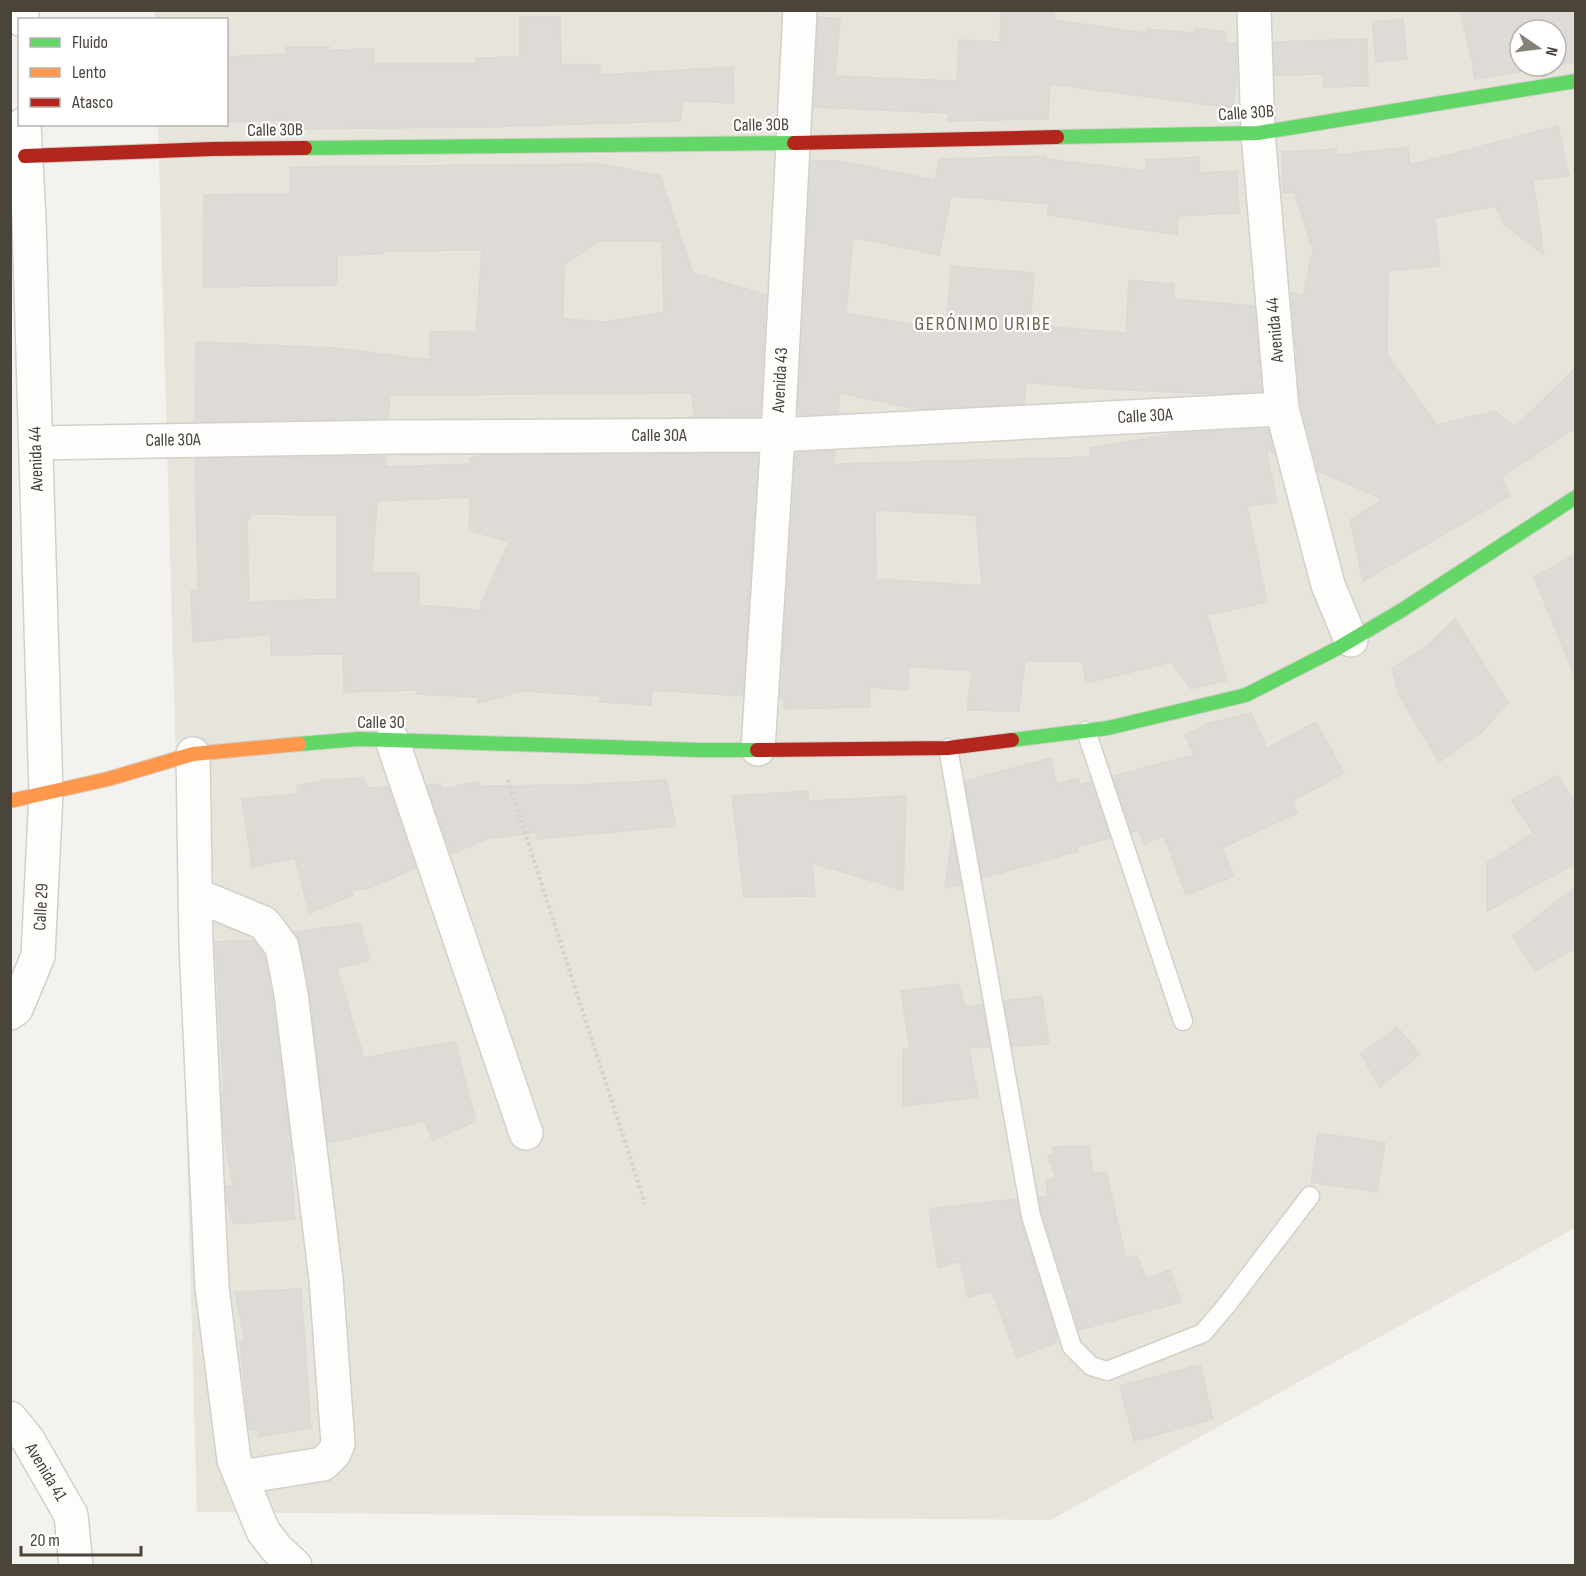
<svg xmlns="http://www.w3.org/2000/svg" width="1586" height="1576" viewBox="0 0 1586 1576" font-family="'Sofia Sans Condensed',sans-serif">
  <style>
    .residential { fill: #e7e4dc; fill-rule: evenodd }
    .building { fill: #dedbd6; stroke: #dcd9d4; stroke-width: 1.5; fill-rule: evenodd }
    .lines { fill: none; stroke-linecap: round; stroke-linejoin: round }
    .lane-casing { stroke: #d2d0cb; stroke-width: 21 }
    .street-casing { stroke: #d2d0cb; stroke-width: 36 }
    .fast-casing { stroke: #d3cfc5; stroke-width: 16 }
    .slow-casing { stroke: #d3cfc5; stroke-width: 16 }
    .jam-casing { stroke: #d3cfc5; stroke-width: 16 }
    .path { stroke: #d3d2cc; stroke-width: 4; stroke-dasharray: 3 3; stroke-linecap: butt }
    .lane { stroke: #fdfdfc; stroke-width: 18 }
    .street { stroke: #fdfdfc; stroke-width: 33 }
    .fast { stroke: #63d668; stroke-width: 14 }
    .slow { stroke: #ff974d; stroke-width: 14 }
    .jam { stroke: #b3261e; stroke-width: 14 }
    .labels { text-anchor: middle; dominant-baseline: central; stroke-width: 4.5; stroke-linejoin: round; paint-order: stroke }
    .street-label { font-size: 18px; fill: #4b4439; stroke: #fff }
    .neighbourhood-label { font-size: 20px; letter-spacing: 1.5px; fill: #6e6250; stroke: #fff }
  </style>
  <rect width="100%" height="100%" fill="#f4f2ee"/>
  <path class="residential" d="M 154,11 L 1575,11 L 1575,1228 L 1051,1520 L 197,1512 L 158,125 L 226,124 L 226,20 L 155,19 ZM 1520,30 L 1556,30 L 1556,66 L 1520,66 Z"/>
  <path class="building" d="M 1001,10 L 1054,10 L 1054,20 L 1146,33 L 1147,29 L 1195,33 L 1196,28 L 1226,32 L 1225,43 L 1236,43 L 1237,76 L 1233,108 L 1050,84 L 1048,119 L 947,121 L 949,113 L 814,107 L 818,17 L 840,19 L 835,76 L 955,81 L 957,80 L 959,40 L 1000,42 Z
    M 1460,10 L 1575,10 L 1575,62 L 1556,65 L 1556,30 L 1520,30 L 1520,66 L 1552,66 L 1475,79 L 1472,60 Z
    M 520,17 L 560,17 L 561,64 L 600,65 L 599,75 L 733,67 L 734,103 L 683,101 L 680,121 L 487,127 L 290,129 L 287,128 L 287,120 L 226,122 L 226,57 L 286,54 L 286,47 L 329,47 L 329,50 L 374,49 L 374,64 L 477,64 L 476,58 L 520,57 Z
    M 1403,19 L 1407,59 L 1376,62 L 1372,22 Z
    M 1367,39 L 1368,86 L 1323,87 L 1323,74 L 1275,75 L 1274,42 Z
    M 1558,126 L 1569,176 L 1533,180 L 1544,255 L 1504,224 L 1496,206 L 1435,218 L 1440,266 L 1388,271 L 1387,355 L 1437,425 L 1495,411 L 1515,427 L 1575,369 L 1575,428 L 1502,477 L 1510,496 L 1363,581 L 1350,520 L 1383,499 L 1318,471 L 1301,406 L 1291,292 L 1303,295 L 1313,250 L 1294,192 L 1283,193 L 1282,152 L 1336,149 L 1337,155 L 1408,147 L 1410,165 Z
    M 1046,156 L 1046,159 L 1147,171 L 1146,160 L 1199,157 L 1200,173 L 1237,171 L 1239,213 L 1178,216 L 1177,235 L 1047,215 L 1049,204 L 951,196 L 939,255 L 853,237 L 846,313 L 946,331 L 951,266 L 1034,273 L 1030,325 L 1126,333 L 1129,280 L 1174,284 L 1174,299 L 1254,306 L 1262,391 L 1218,394 L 1085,388 L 1026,382 L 1024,404 L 916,409 L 840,393 L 838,413 L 798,415 L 811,161 L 840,161 L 935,180 L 939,159 Z
    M 602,164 L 660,176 L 693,273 L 766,295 L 760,416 L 687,417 L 694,415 L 692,393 L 390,395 L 388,418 L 195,422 L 196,342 L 335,348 L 430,360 L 430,332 L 476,331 L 482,250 L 382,251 L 382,254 L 337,255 L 337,285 L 203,287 L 204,195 L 290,194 L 290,167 ZM 600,241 L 662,241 L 664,312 L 606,322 L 563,319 L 564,265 Z
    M 1268,429 L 1274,453 L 1266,449 L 1277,502 L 1247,506 L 1267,602 L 1207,615 L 1227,680 L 1191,689 L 1171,662 L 1086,683 L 1082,661 L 1025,661 L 1019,711 L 967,710 L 972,671 L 909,666 L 908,690 L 870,687 L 870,707 L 784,709 L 784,698 L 780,698 L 796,453 L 835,451 L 834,464 L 1090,457 L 1090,448 L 1179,433 ZM 875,510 L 976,515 L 982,586 L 876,579 Z
    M 758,454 L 743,696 L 652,690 L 651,705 L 599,702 L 600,696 L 523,691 L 478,703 L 478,697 L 417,694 L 418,690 L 344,692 L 343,654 L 271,655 L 271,634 L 193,642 L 191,591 L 198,590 L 195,459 L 386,456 L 385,467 L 470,464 L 470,458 L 484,455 ZM 470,497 L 469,530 L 509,542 L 481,604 L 481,610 L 419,605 L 419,573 L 372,573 L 377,501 ZM 250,514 L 337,515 L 337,599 L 249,602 L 247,519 L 250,519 Z
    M 1575,555 L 1575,674 L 1574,675 L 1534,577 Z
    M 1455,619 L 1508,703 L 1480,734 L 1439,762 L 1399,695 L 1392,668 L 1427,646 Z
    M 1251,713 L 1267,748 L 1316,722 L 1344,773 L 1292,801 L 1297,813 L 1222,848 L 1234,876 L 1186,895 L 1164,836 L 1144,844 L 1138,830 L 1132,832 L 1113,776 L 1194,755 L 1185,735 L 1210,723 Z
    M 1051,758 L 1057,784 L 1078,778 L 1080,785 L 1091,782 L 1110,838 L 1077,847 L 1078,851 L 982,878 L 965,781 Z
    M 1558,776 L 1575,803 L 1575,864 L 1487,911 L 1487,863 L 1533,833 L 1511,800 Z
    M 364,777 L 367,788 L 388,787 L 416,868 L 369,888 L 351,891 L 353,895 L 309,913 L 295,858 L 252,867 L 242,799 L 298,794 L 297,786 L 329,779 L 329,781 Z
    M 666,780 L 676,826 L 537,839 L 536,832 L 487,839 L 451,854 L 427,785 L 440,784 L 442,789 L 478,782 L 480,786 L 576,785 Z
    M 808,791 L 809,801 L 906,796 L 903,890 L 812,863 L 815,896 L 744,897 L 732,796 Z
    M 952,833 L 961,884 L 945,888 Z
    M 1575,887 L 1575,948 L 1535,971 L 1513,936 Z
    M 360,923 L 370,960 L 337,969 L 364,1058 L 455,1041 L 476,1121 L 433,1140 L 424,1121 L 328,1143 L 309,991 L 300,943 L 294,932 Z
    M 253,940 L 264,955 L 272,997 L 292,1152 L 290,1152 L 295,1219 L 233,1224 L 227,1201 L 226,1186 L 233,1186 L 223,1129 L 222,1092 L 224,1091 L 215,942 Z
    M 959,984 L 965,1007 L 982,1004 L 990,1047 L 969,1048 L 978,1097 L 903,1106 L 903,1050 L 910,1049 L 901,991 Z
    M 1042,996 L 1049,1044 L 1012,1046 L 1004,1001 Z
    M 1397,1027 L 1420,1054 L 1380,1087 L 1361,1054 Z
    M 1318,1133 L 1385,1143 L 1377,1192 L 1311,1182 Z
    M 1089,1146 L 1093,1174 L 1106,1172 L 1126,1259 L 1137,1256 L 1146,1279 L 1170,1270 L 1181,1302 L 1079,1330 L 1042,1213 L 1039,1197 L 1048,1196 L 1046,1180 L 1056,1179 L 1048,1156 L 1054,1153 L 1053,1147 Z
    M 1017,1199 L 1020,1219 L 1057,1336 L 1055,1337 L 1057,1342 L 1017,1358 L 992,1291 L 968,1297 L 960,1261 L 938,1268 L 929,1209 Z
    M 301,1289 L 311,1428 L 259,1437 L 258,1430 L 249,1429 L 240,1342 L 245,1341 L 235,1292 Z
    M 1200,1365 L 1213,1419 L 1134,1441 L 1120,1386 Z"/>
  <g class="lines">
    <g class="lane-casing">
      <path id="lane" d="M 1086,731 L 1183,1021
        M 948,748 L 1031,1216 L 1072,1347 L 1091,1366 L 1107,1371 L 1203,1333 L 1226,1306 L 1310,1196"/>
    </g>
    <g class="street-casing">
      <path id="street" d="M 22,10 L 22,20
        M 1254,10 L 1258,133 L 1282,409 L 1328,585 L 1351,640
        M 36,443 L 396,437 L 778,435 L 1282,409
        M 392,740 L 526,1133
        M 758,749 L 778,435 L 800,10
        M 193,754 L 196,945 L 212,1287 L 234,1460 L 263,1531 L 276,1548 L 295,1566
        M 196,895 L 264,923 L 282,947 L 291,994 L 326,1279 L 338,1444 L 334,1453 L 323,1464 L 241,1477
        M 10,1013 L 16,1009 L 38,956 L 46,793 L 29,220 L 24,124
        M 10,1418 L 28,1440 L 71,1515 L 76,1566"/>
    </g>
    <g class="fast-casing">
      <path id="fast" d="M 1057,137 L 1258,133 L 1576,81
        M 305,148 L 794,143
        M 1012,740 L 1108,728 L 1246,695 L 1338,648 L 1402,610 L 1576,497
        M 299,744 L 359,739 L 699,750 L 757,750"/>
    </g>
    <g class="slow-casing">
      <path id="slow" d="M 10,801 L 108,779 L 193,754 L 299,744"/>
    </g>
    <g class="jam-casing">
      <path id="jam" d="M 794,143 L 1057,137
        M 25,156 L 212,149 L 305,148
        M 757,750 L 948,748 L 1012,740"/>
    </g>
    <path class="path" d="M 508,780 L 645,1204"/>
    <use href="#lane" class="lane"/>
    <use href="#street" class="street"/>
    <use href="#fast" class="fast"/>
    <use href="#slow" class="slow"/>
    <use href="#jam" class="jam"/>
  </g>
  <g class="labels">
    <g class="street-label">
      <text transform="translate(1246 113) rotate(-4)">Calle 30B</text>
      <text transform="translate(761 125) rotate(-1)">Calle 30B</text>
      <text transform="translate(275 130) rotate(-1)">Calle 30B</text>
      <text transform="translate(1275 330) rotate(-95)">Avenida 44</text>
      <text transform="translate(780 380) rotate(-87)">Avenida 43</text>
      <text transform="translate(1145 416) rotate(-3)">Calle 30A</text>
      <text x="659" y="435">Calle 30A</text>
      <text transform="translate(173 440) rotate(-1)">Calle 30A</text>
      <text transform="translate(36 459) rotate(-92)">Avenida 44</text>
      <text x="381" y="722">Calle 30</text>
      <text transform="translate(41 907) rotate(-87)">Calle 29</text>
      <text transform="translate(46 1472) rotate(59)">Avenida 41</text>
    </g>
    <g class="neighbourhood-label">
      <text x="983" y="324">GERÓNIMO URIBE</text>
    </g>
  </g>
  <rect width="1586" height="1576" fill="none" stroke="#4b4439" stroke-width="24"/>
  <rect x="18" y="18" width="210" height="108" fill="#ffffff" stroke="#b7b4b0" stroke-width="1.5"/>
  <rect x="30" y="38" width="30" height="9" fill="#63d668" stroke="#b7b4b0" stroke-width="1.5"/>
  <text x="72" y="48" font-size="18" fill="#4b4439">Fluido</text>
  <rect x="30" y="68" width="30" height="9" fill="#ff974d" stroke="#b7b4b0" stroke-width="1.5"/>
  <text x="72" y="78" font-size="18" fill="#4b4439">Lento</text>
  <rect x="30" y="98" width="30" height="9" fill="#b3261e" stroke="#b7b4b0" stroke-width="1.5"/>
  <text x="72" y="108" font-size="18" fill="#4b4439">Atasco</text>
  <g transform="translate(1538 48) rotate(104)"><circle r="28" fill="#ffffff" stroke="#b7b4b0" stroke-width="1.5"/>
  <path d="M0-4.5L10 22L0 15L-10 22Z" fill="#868178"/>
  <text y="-9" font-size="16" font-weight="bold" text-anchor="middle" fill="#4b4439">N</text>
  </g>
  <path d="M21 1546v9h120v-9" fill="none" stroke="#4b4439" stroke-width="3"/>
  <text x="30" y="1546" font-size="18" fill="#4b4439" stroke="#ffffff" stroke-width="4.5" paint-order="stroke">20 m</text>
</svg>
